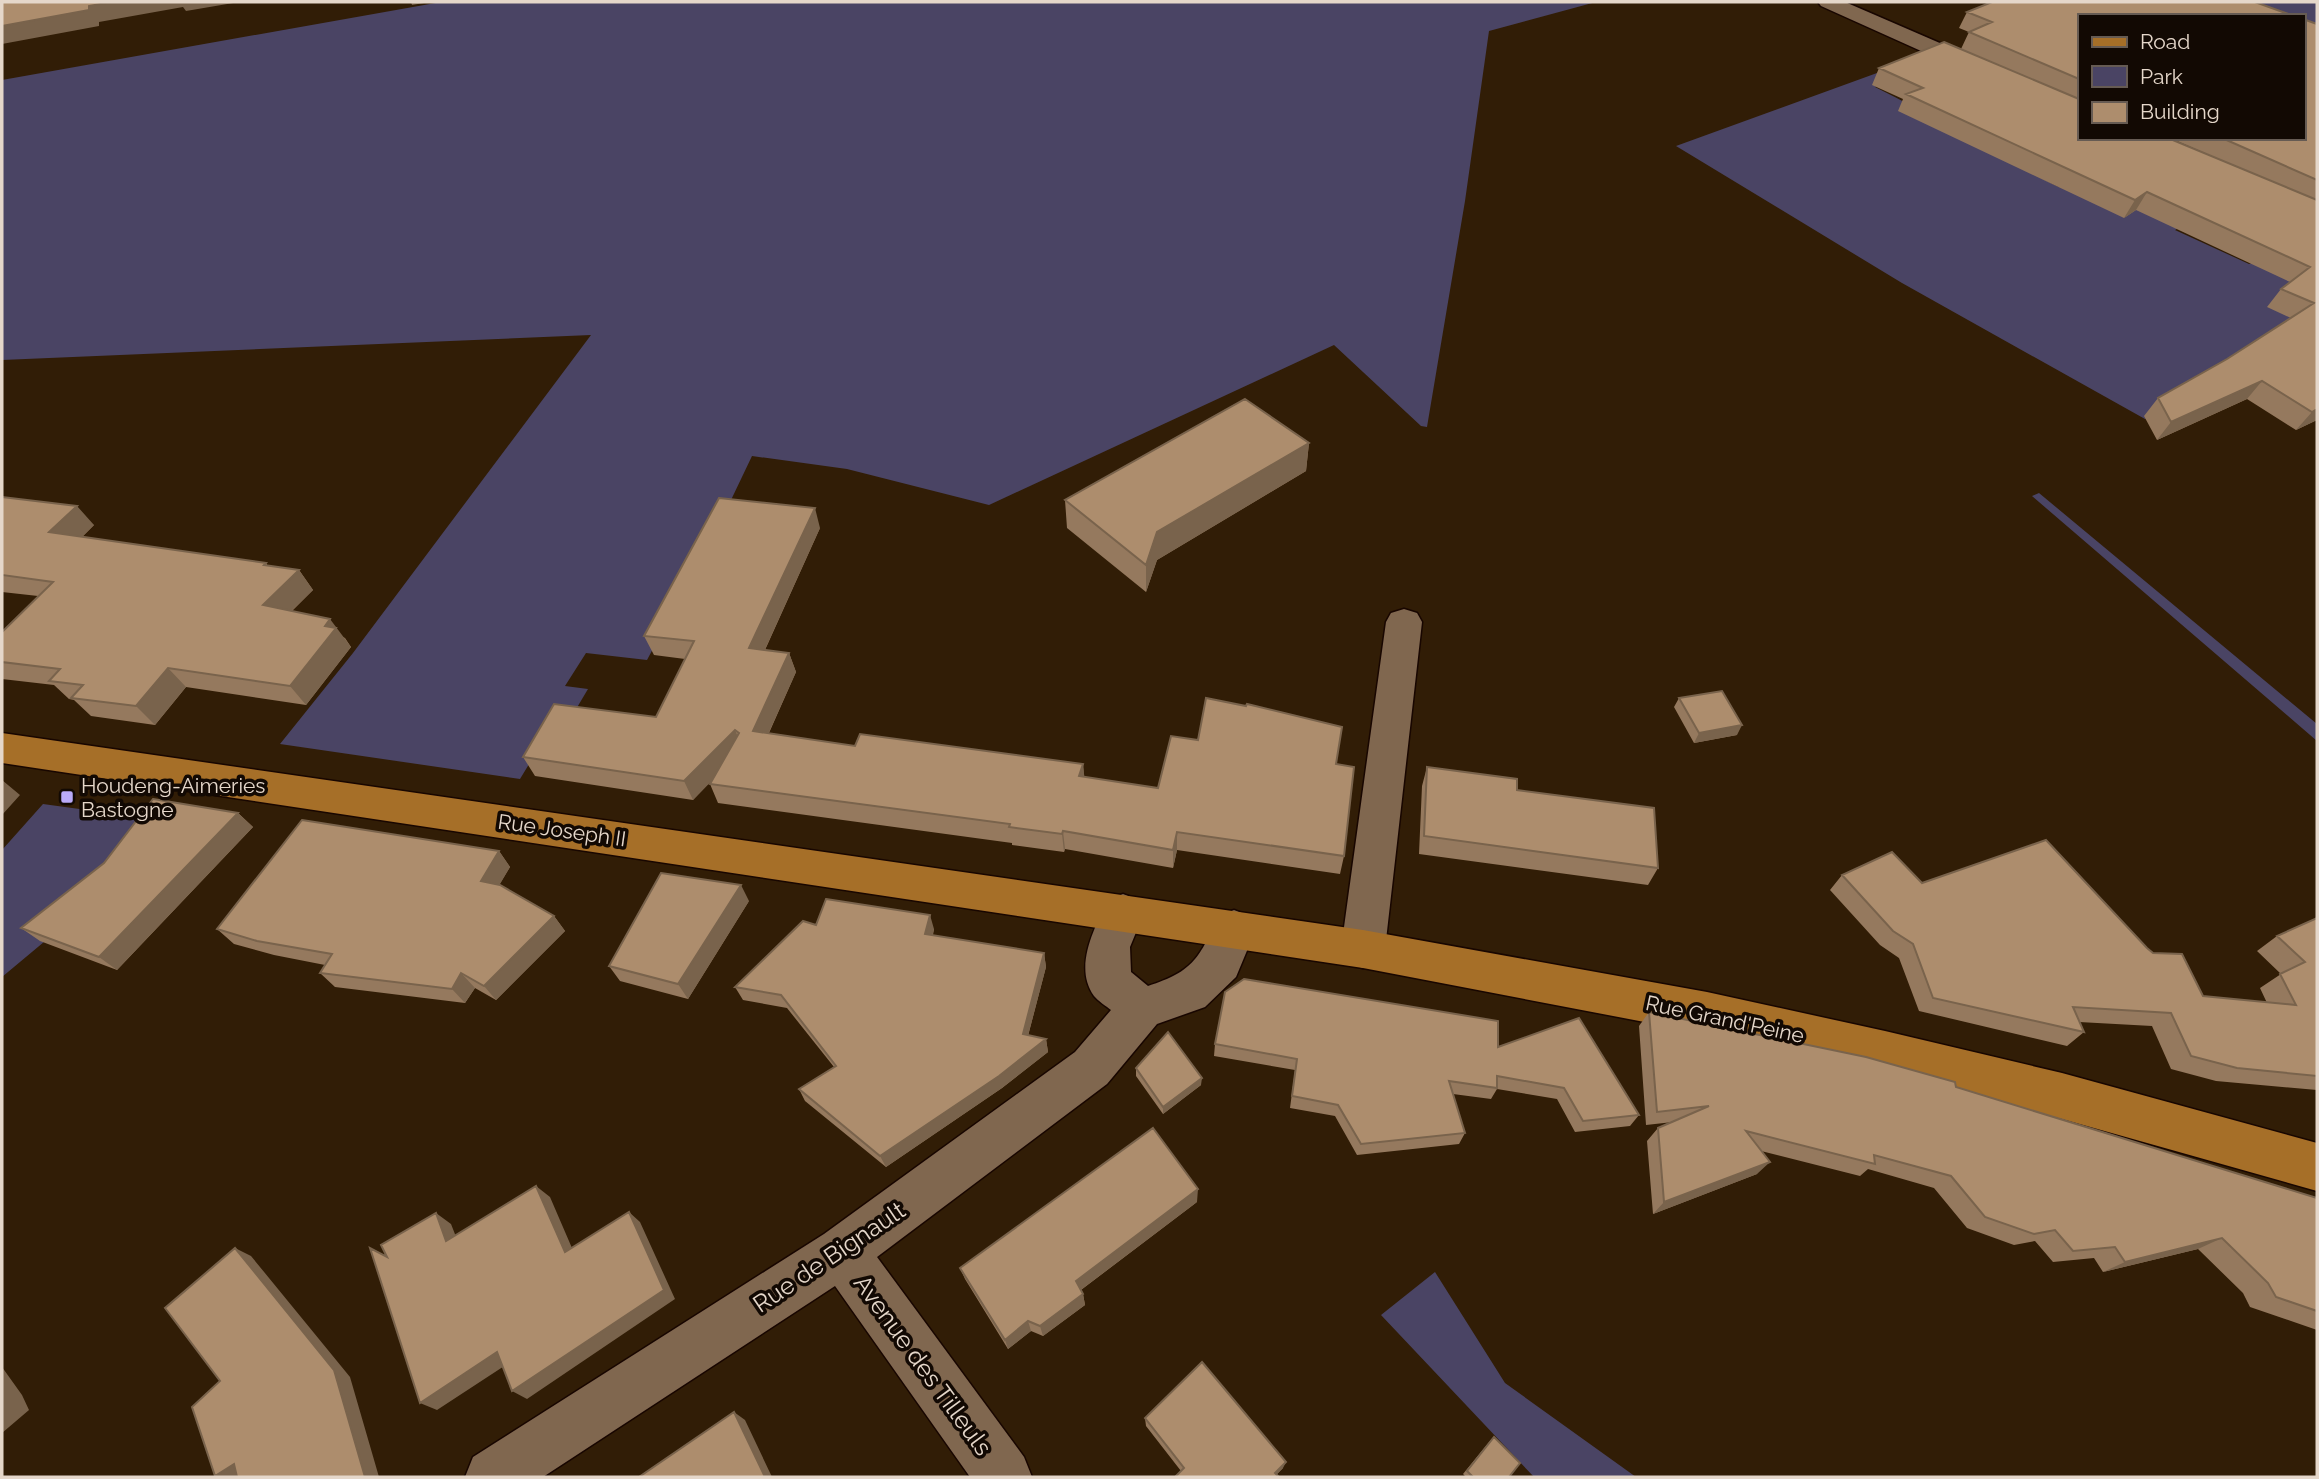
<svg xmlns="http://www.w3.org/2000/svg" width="2319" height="1479" viewBox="0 0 2319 1479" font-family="Raleway,sans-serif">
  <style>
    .green { fill: #4a4464 }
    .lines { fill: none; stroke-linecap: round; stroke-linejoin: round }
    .minor-casing { stroke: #180600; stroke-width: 3 }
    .primary-casing { stroke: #180600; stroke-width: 3 }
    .minor { fill: #80674f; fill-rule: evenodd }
    .primary { fill: #a66f28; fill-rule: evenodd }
    .wall { fill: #95795e }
    .shaded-wall { fill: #79634c }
    .building { fill: #ad8d6d; stroke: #79634c; stroke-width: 2 }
    .poi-dot { fill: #baaaf7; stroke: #120903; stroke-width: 2.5 }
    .labels { text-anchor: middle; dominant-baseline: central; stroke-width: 7; stroke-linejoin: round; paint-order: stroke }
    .poi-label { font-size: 21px; fill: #e5d7ca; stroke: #120903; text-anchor: start }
    .street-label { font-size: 21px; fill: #e5d7ca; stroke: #120903 }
    .near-street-label { font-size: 24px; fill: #e5d7ca; stroke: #120903 }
  </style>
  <rect width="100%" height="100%" fill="#311d06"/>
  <path class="green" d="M 441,2 L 1596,2 L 1489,31 L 1465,201 L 1427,427 L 1421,426 L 1334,345 L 989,505 L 847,469 L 752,456 L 721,521 L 647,660 L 586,653 L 565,686 L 588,689 L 550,753 L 537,751 L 520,779 L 280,744 L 353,653 L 591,335 L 2,360 L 2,80 Z
    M 2252,2 L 2317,2 L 2317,25 L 2303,20 L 2303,16 L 2291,16 Z
    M 1921,57 L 1875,87 C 1938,118 1996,157 2059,187 L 2089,172 L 2198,217 L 2175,230 L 2249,264 L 2255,262 L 2317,291 L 2317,315 L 2145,419 L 1902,283 L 1676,146 Z
    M 2039,493 L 2317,724 L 2317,741 L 2032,496 Z
    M 43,804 L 167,821 L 117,881 L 2,977 L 2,850 Z
    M 1435,1272 L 1505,1383 L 1636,1477 L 1534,1477 L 1381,1315 Z"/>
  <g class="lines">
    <g class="minor-casing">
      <path id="minor" d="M 1818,2 L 1845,2 L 1986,63 L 1989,68 L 1986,73 L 1970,73 L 1821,6 Z
        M 1404,609 L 1417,613 L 1422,622 L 1385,949 L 1378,963 L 1363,968 L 1348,963 L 1341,949 L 1386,622 L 1391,613 Z
        M 1123,894 L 1138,900 L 1144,913 L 1130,947 L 1131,972 L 1148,986 C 1195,971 1199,957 1219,916 L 1234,910 L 1249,916 L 1256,929 L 1236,977 L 1205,1007 L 1157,1024 L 1107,1084 L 877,1257 L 1024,1457 L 1032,1477 L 970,1477 L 835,1286 L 543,1477 L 465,1477 L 473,1457 L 824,1234 L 1075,1052 L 1111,1010 C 1106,1006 1098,1001 1094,996 C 1073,967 1095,927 1108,900 Z"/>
    </g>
    <g class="primary-casing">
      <path id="primary" d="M 2,733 L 1363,930 L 1707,992 L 1885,1031 L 2062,1073 L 2317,1143 L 2317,1191 L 2062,1119 L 1885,1075 L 1707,1034 L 1363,968 L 2,763 Z"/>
    </g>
    <use href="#minor" class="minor"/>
    <use href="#primary" class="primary"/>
  </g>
  <path class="wall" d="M 1967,12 L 2079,16 L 2079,138 L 2207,154 L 2170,138 L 2303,138 L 2317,24 L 2317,420 L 2296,430 L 2247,399 L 2157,440 L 2144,416 L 2158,398 L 2227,359 L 2291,318 L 2267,307 L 2281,289 L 2290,282 L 2136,210 L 2124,218 L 1898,111 L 1903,99 L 1872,85 L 1879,68 L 1961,49 L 1969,32 L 1959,28 Z
    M 1309,443 L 1306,471 L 1157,560 L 1146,592 L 1067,528 L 1065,500 Z
    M 2,497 L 94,525 L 82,537 L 266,563 L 268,566 L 299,570 L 313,590 L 292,611 L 345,638 L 351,647 L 306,705 L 186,687 L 155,725 L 91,716 L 74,700 L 69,699 L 54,685 L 2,679 L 2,632 L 38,596 L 2,592 Z
    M 820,528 L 765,650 L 789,653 L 796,672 L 769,733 L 855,746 L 1083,764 L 1084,777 L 1158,788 L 1336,764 L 1344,856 L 1340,874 L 1177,850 L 1173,868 L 1065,849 L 1064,852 L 1012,845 L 1012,843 L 718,803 L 710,784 L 711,781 L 693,800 L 535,776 L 523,757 L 656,717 L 685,659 L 654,655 L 644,636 Z
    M 1679,698 L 1737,735 L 1694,743 L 1674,707 Z
    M 1427,767 L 1658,868 L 1648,885 L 1419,854 L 1422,786 Z
    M 238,813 L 253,827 L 117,970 L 40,941 L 21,928 Z
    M 499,851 L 510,867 L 499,885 L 554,916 L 565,931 L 496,1000 L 475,988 L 465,1003 L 335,987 L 320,973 L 325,965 L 274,955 L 234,944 L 217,929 Z
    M 1842,875 L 1922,883 L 2147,948 L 2203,996 L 2267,1003 L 2260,988 L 2281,974 L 2257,951 L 2277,936 L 2317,918 L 2317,1090 L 2216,1081 L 2171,1069 L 2152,1026 L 2079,1022 L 2084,1032 L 2067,1046 L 1919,1011 L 1899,958 L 1880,945 L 1830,890 Z
    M 749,901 L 688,999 L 620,981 L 609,966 Z
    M 816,925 L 934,929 L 933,935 L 1044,953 L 1046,967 L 1028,1036 L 1046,1039 L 1048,1052 L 1002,1088 L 886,1167 L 805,1101 L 799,1089 L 834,1067 L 787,1008 L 743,1000 L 735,987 Z
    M 1649,1012 L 1956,1087 L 2317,1198 L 2317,1330 L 2250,1307 L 2243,1293 L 2198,1249 L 2103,1272 L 2094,1258 L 2053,1262 L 2035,1241 L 2014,1245 L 1967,1228 L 1934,1188 L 1868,1169 L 1860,1176 L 1761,1151 L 1757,1174 L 1653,1214 L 1647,1141 L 1658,1128 L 1673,1122 L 1646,1125 L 1639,1026 Z
    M 1215,1044 L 1498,1047 L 1639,1115 L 1630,1126 L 1575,1132 L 1557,1099 L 1497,1089 L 1491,1099 L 1453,1094 L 1465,1133 L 1459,1144 L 1357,1155 L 1335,1116 L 1290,1108 L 1295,1070 L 1214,1056 Z
    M 1136,1068 L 1201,1085 L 1163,1114 L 1136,1076 Z
    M 1197,1202 L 1081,1290 L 1083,1294 L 1085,1305 L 1043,1336 L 1031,1331 L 1008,1349 L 965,1279 L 960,1268 Z
    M 1145,1418 L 1283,1468 L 1276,1475 L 1181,1471 L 1146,1426 Z
    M 1494,1437 L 1509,1477 L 1466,1477 L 1463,1474 L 1490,1441 Z"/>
  <path class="shaded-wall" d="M 111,2 L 239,2 L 186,11 L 183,7 L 99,22 L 99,26 L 2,44 L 2,26 L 89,6 Z
    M 411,2 L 430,2 L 412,5 Z
    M 2147,192 L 2136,210 L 2124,218 L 2135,200 Z
    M 2262,381 L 2247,399 L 2157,440 L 2171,422 Z
    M 2317,409 L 2317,420 L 2296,430 L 2312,412 Z
    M 1309,443 L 1306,471 L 1157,560 L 1146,592 L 1146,565 L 1157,532 Z
    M 77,506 L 94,525 L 67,552 L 49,532 Z
    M 815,508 L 820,528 L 757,667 L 749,648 Z
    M 299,570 L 313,590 L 278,624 L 263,605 Z
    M 330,619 L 351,647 L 306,705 L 290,686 L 325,626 Z
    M 789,653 L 796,672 L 761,750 L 753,731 Z
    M 168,668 L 186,687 L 155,725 L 136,706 Z
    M 1742,725 L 1737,735 L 1694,743 L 1699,733 Z
    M 735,730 L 743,749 L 693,800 L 684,781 Z
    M 1083,764 L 1085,783 L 1079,776 Z
    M 2,780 L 20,795 L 2,815 Z
    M 238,813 L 253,827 L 117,970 L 99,957 Z
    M 1063,831 L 1065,849 L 1064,852 L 1062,834 Z
    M 1177,832 L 1177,850 L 1173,868 L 1173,850 Z
    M 499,851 L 510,867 L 493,896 L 481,881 Z
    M 741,885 L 749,901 L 688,999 L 678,984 Z
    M 930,915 L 934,929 L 929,948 L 925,934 Z
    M 554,916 L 565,931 L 496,1000 L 484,986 Z
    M 1044,953 L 1046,967 L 1025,1047 L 1023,1034 Z
    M 461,973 L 475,988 L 465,1003 L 452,989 Z
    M 1046,1039 L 1048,1052 L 1002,1088 L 886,1167 L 880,1156 Z
    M 1202,1078 L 1201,1085 L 1163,1114 L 1163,1107 Z
    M 1770,1162 L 1757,1174 L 1653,1214 L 1664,1202 Z
    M 536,1186 L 550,1197 L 578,1262 L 565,1252 Z
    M 1198,1189 L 1197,1202 L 1078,1292 L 1076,1281 Z
    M 629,1212 L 640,1222 L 675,1299 L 527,1399 L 512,1391 Z
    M 436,1213 L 451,1224 L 462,1252 L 446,1241 Z
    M 2222,1238 L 2198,1249 L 2103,1272 L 2125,1262 Z
    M 235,1248 L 251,1256 L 350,1377 L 379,1477 L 365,1477 Z
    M 1083,1294 L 1085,1305 L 1043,1336 L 1040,1326 Z
    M 1028,1321 L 1031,1331 L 1008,1349 L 1005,1340 Z
    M 497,1352 L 512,1361 L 437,1410 L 420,1403 Z
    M 2,1367 L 22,1395 L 29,1410 L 2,1433 Z
    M 734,1412 L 745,1420 L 772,1477 L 765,1477 Z
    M 1286,1462 L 1283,1468 L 1274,1477 L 1275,1473 Z
    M 234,1464 L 239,1477 L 215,1476 Z"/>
  <path class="building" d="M 2,2 L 111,2 L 89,6 L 89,10 L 2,26 Z
    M 1992,2 L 2255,2 L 2294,16 L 2079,16 L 2079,79 L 1969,32 L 1992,22 L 1967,12 Z
    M 2303,19 L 2317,24 L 2317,180 L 2222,138 L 2303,138 Z
    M 1944,42 L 2079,99 L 2079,138 L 2168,138 L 2317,200 L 2317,409 L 2312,412 L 2262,381 L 2171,422 L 2158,398 L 2227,359 L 2314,303 L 2281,289 L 2310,267 L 2147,192 L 2135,200 L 1906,94 L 1923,88 L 1879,68 Z
    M 1245,399 L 1309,443 L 1157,532 L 1146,565 L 1065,500 Z
    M 2,497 L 77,506 L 49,532 L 266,563 L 264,565 L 299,570 L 263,605 L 330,619 L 325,626 L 336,628 L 290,686 L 168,668 L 136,706 L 71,698 L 83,685 L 49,681 L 60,669 L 2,662 L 2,632 L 53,582 L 2,575 Z
    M 719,498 L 815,508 L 749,648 L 789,653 L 753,731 L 855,746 L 860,734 L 1083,764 L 1079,776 L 1158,788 L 1171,736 L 1198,740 L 1206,698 L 1246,706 L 1247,704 L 1342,727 L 1336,764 L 1354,767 L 1344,856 L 1177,832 L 1173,850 L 1063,831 L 1062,834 L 1009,827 L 1010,824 L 710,784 L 739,733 L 735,730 L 684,781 L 523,757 L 554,704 L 656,717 L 694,641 L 644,636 Z
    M 1722,691 L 1742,725 L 1699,733 L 1679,698 Z
    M 1427,767 L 1517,779 L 1517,790 L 1654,808 L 1658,868 L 1424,836 Z
    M 153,799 L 238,813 L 99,957 L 21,928 L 104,863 Z
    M 302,820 L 499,851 L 481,881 L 500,885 L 554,916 L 484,986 L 461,973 L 452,989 L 320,973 L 332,954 L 257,941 L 217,929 Z
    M 2046,840 L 2147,948 L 2153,953 L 2182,954 L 2203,996 L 2296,1005 L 2280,974 L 2305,962 L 2277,936 L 2317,918 L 2317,1076 L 2237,1068 L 2191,1056 L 2171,1013 L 2073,1007 L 2084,1032 L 1933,998 L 1913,944 L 1893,931 L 1842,875 L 1892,852 L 1922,883 Z
    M 661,873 L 741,885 L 678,984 L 609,966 Z
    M 826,899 L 930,915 L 925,934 L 1044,953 L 1023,1034 L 1046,1039 L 999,1076 L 880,1156 L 799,1089 L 836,1066 L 781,995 L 735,987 L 803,921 L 816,925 Z
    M 1244,979 L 1498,1021 L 1498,1047 L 1579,1018 L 1639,1115 L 1583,1121 L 1564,1088 L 1497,1076 L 1497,1088 L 1449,1081 L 1465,1133 L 1361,1144 L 1338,1105 L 1292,1096 L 1297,1059 L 1215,1044 L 1225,992 Z
    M 1649,1012 L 1866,1057 L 1955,1082 L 1956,1087 L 2317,1198 L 2317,1311 L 2276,1297 L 2268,1283 L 2222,1238 L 2125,1262 L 2115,1247 L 2073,1251 L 2055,1230 L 2034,1234 L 1985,1217 L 1951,1176 L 1874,1155 L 1875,1164 L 1746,1131 L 1770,1162 L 1664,1202 L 1658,1128 L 1709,1106 L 1657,1112 Z
    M 1168,1032 L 1202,1078 L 1163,1107 L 1136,1068 Z
    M 1153,1128 L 1198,1189 L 1076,1281 L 1083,1294 L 1040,1326 L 1028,1321 L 1005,1340 L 960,1268 Z
    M 536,1186 L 565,1252 L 629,1212 L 664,1290 L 512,1391 L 497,1352 L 420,1403 L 370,1248 L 387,1257 L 381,1245 L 436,1213 L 446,1241 Z
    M 235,1248 L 334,1370 L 365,1477 L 237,1477 L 234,1464 L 215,1476 L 192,1407 L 220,1381 L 165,1308 Z
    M 1202,1362 L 1286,1462 L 1275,1473 L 1279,1477 L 1175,1477 L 1184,1468 L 1145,1418 Z
    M 734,1412 L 765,1477 L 639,1477 Z
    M 1494,1437 L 1520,1463 L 1509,1477 L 1473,1477 L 1467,1471 Z"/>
  <rect class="poi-dot" x="60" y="790" width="14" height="14" rx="3.5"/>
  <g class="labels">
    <g class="poi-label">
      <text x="81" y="785">Houdeng-Aimeries<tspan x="81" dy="24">Bastogne</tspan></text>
    </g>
    <g class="street-label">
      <text transform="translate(562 830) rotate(8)">Rue Joseph II</text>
      <text transform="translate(1725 1019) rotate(12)">Rue Grand'Peine</text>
    </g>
    <g class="near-street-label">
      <text transform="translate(829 1257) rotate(-34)">Rue de Bignault</text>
      <text transform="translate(923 1365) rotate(54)">Avenue des Tilleuls</text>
    </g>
  </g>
  <rect width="2319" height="1479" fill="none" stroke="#e5d7ca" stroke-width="7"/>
  <rect x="2078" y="14" width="228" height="126" fill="#120903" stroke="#665b53" stroke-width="2"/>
  <rect x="2092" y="37" width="35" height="10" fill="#a66f28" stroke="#665b53" stroke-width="2"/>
  <text x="2140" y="49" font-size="21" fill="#e5d7ca">Road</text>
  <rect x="2092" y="66" width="35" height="21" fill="#4a4464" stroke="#665b53" stroke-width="2"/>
  <text x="2140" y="84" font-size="21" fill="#e5d7ca">Park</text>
  <rect x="2092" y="102" width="35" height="21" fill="#ad8d6d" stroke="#665b53" stroke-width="2"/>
  <text x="2140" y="119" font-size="21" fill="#e5d7ca">Building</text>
</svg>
